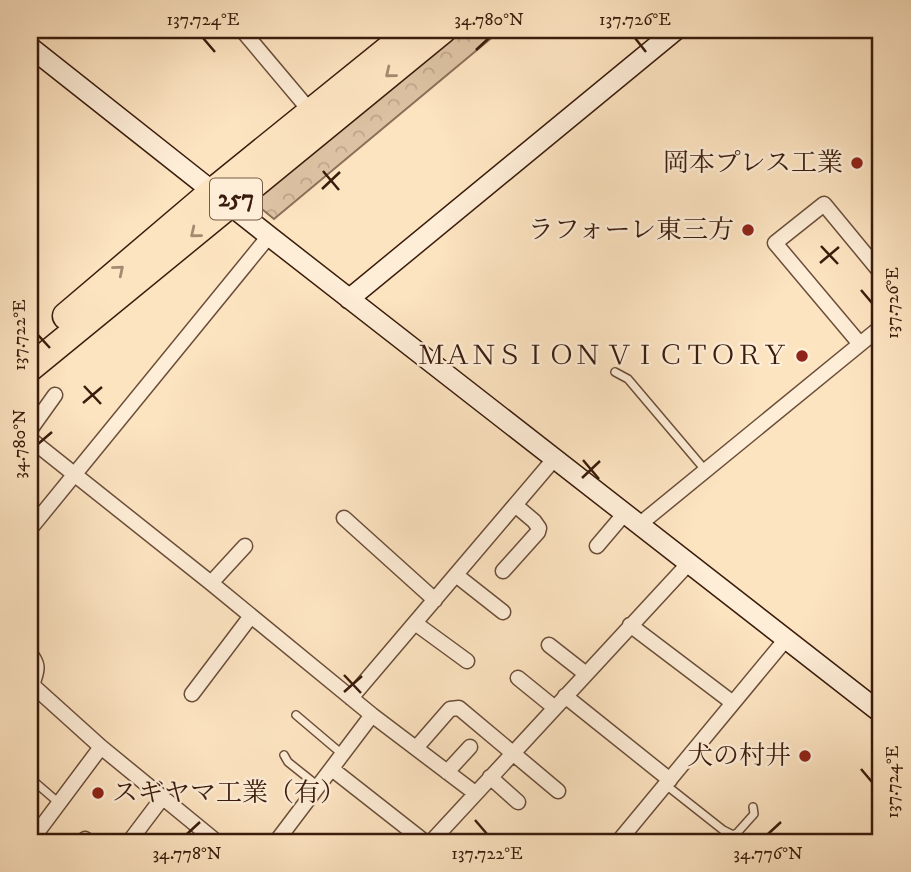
<svg xmlns="http://www.w3.org/2000/svg" width="911" height="872" viewBox="0 0 911 872" font-family="'IM FELL DW Pica','Noto Serif JP',serif">
  <style>
    .forest { fill: url(#forest-crowns); stroke: #8b6f57; stroke-width: 2 }
    .lines { fill: none; stroke-linecap: round; stroke-linejoin: round }
    .lane-casing { stroke: #6b4e39; stroke-width: 10 }
    .street-casing { stroke: #6b4e39; stroke-width: 17 }
    .secondary-casing { stroke: #3a1c0c; stroke-width: 22 }
    .highway-casing { stroke: #3a1c0c; stroke-width: 29 }
    .lane { stroke: #feedd7; stroke-width: 7 }
    .street { stroke: #feedd7; stroke-width: 14 }
    .secondary { stroke: #feedd7; stroke-width: 19 }
    .highway { stroke: #fde4c1; stroke-width: 26 }
    .oneway { stroke: #a58a70 }
    .ticks { fill: none; stroke: #3a1c0c; stroke-width: 2.5 }
    .poi-dot { fill: #8f2418; stroke: #feedd7; stroke-width: 2.5 }
    .labels { text-anchor: middle; dominant-baseline: central; stroke-width: 5; stroke-linejoin: round; paint-order: stroke }
    .shield { fill: #feedd7; stroke: #755b49; stroke-width: 2 }
    .shield-label { font-size: 24px; font-weight: bold; fill: #3a1c0c }
    .poi-label { font-size: 26px; fill: #3a1c0c; stroke: #feedd7; text-anchor: end }
    .neatline { fill: none; stroke: #3a1c0c; stroke-width: 2.5 }
    .ticks-label { font-size: 18px; text-anchor: middle; fill: #3a1c0c }
  </style>
  <defs>
    <pattern id="forest-crowns" width="20" height="18" patternUnits="userSpaceOnUse" patternTransform="scale(1.75)"><rect width="20" height="18" fill="#dcc2a2"/><path d="M2 6a3 3 0 1 1 6 0M12 15a3 3 0 1 1 6 0" fill="none" stroke="#bea68a"/></pattern>
  </defs>
  <rect width="100%" height="100%" fill="#fde4c1"/>
  <filter id="stains"><feTurbulence type="fractalNoise" baseFrequency=".00286" numOctaves="4"/><feColorMatrix values="0 0 0 0 .2 0 0 0 0 .09 0 0 0 0 .02 0 0 0 .5 -.17"/></filter>
  <radialGradient id="worn" r=".72"><stop offset=".6" stop-color="#630" stop-opacity="0"/><stop offset="1" stop-color="#630" stop-opacity=".3"/></radialGradient>
  <path class="forest" d="M 459,30 L 501,30 L 274,219 L 251,200 Z"/>
  <g class="lines">
    <g class="lane-casing">
      <path id="lane" d="M 615,372 L 628,379 L 706,471
        M 30,648 C 43,663 42,669 35,687
        M 296,715 L 342,754
        M 284,755 L 288,762 L 318,786
        M 30,778 L 59,803
        M 666,785 L 723,830 L 733,835 L 737,833 L 754,814 L 753,807"/>
    </g>
    <g class="street-casing">
      <path id="street" d="M 242,30 L 311,112
        M 860,344 L 775,243 L 824,204 L 881,273
        M 30,430 L 55,395
        M 30,439 L 211,583 L 372,715 L 475,793
        M 344,518 L 435,600
        M 640,524 L 881,327
        M 30,529 L 269,236
        M 597,546 L 625,513
        M 503,571 L 538,532 L 539,528 L 534,521 L 515,505
        M 456,575 L 503,612
        M 211,583 L 245,546
        M 415,623 L 467,661
        M 630,625 L 733,703
        M 549,645 L 586,674
        M 518,678 L 555,708
        M 30,683 L 101,747 L 217,842
        M 192,694 L 251,616
        M 565,696 L 670,780
        M 351,698 L 555,458
        M 416,748 L 450,709 L 459,708 L 558,791
        M 332,769 L 425,842
        M 447,772 L 470,747
        M 490,777 L 518,802
        M 85,839 L 90,842
        M 30,842 L 101,747
        M 129,842 L 163,797
        M 276,842 L 372,715
        M 431,842 L 689,563
        M 618,842 L 786,639"/>
    </g>
    <g class="secondary-casing">
      <path id="secondary" d="M 30,47 L 269,236 L 881,713
        M 349,299 L 676,30"/>
    </g>
    <g class="highway-casing">
      <path id="highway" d="M 66,316 L 213,191 L 412,30
        M 30,368 L 443,30"/>
    </g>
    <use href="#lane" class="lane"/>
    <use href="#street" class="street"/>
    <use href="#secondary" class="secondary"/>
    <use href="#highway" class="highway"/>
  </g>
  <defs><path id="oneway-chevron" d="M-2-3.5L2.5 0L-2 3.5" fill="none" stroke-width="1.6" stroke-linecap="round" stroke-linejoin="round" transform="scale(1.75)"/></defs>
  <g class="oneway">
    <use href="#oneway-chevron" transform="translate(390 73) rotate(141)"/>
    <use href="#oneway-chevron" transform="translate(195 233) rotate(141)"/>
    <use href="#oneway-chevron" transform="translate(119 270) rotate(-40)"/>
  </g>
  <path class="ticks" d="M 203,38 L 215,52M 635,38 L 646,52M 476,50 L 489,38M 323,171 L 339,190M 322,189 L 340,172M 821,246 L 838,264M 820,263 L 839,247M 861,290 L 872,303M 38,335 L 50,348M 84,386 L 101,404M 83,403 L 102,387M 38,444 L 52,432M 583,460 L 599,479M 582,478 L 600,461M 344,675 L 361,693M 344,692 L 362,676M 861,769 L 872,782M 475,820 L 487,834M 187,834 L 200,822M 768,834 L 781,822"/>
  <g class="poi-dot">
    <circle cx="857" cy="163" r="7"/>
    <circle cx="748" cy="230" r="7"/>
    <circle cx="802" cy="356" r="7"/>
    <circle cx="805" cy="756" r="7"/>
    <circle cx="98" cy="793" r="7"/>
  </g>
  <g class="labels">
    <rect class="shield" x="210" y="178.5" width="52" height="41" rx="5"/>
    <g class="shield-label">
      <text x="236" y="199">257</text>
    </g>
    <g class="poi-label">
      <text x="843" y="163">岡本プレス工業</text>
      <text x="734" y="230">ラフォーレ東三方</text>
      <text x="788" y="356">ＭＡＮＳＩＯＮ ＶＩＣＴＯＲＹ</text>
      <text x="791" y="756">犬の村井</text>
      <text x="112" y="793" text-anchor="start">スギヤマ工業（有）</text>
    </g>
  </g>
  <rect width="911" height="872" fill="none" stroke="#fde4c1" stroke-width="77"/>
  <rect x="38" y="38" width="834" height="796" class="neatline"/>
  <g class="ticks-label">
    <text x="203" y="25">137.724°E</text>
    <text x="489" y="25">34.780°N</text>
    <text x="635" y="25">137.726°E</text>
    <text transform="translate(892 303) rotate(-90)" y="6">137.726°E</text>
    <text transform="translate(19 335) rotate(-90)" y="6">137.722°E</text>
    <text transform="translate(19 444) rotate(-90)" y="6">34.780°N</text>
    <text transform="translate(892 782) rotate(-90)" y="6">137.724°E</text>
    <text x="187" y="859">34.778°N</text>
    <text x="487" y="859">137.722°E</text>
    <text x="768" y="859">34.776°N</text>
  </g>
  <rect width="100%" height="100%" filter="url(#stains)"/>
  <rect width="100%" height="100%" fill="url(#worn)"/>
</svg>
